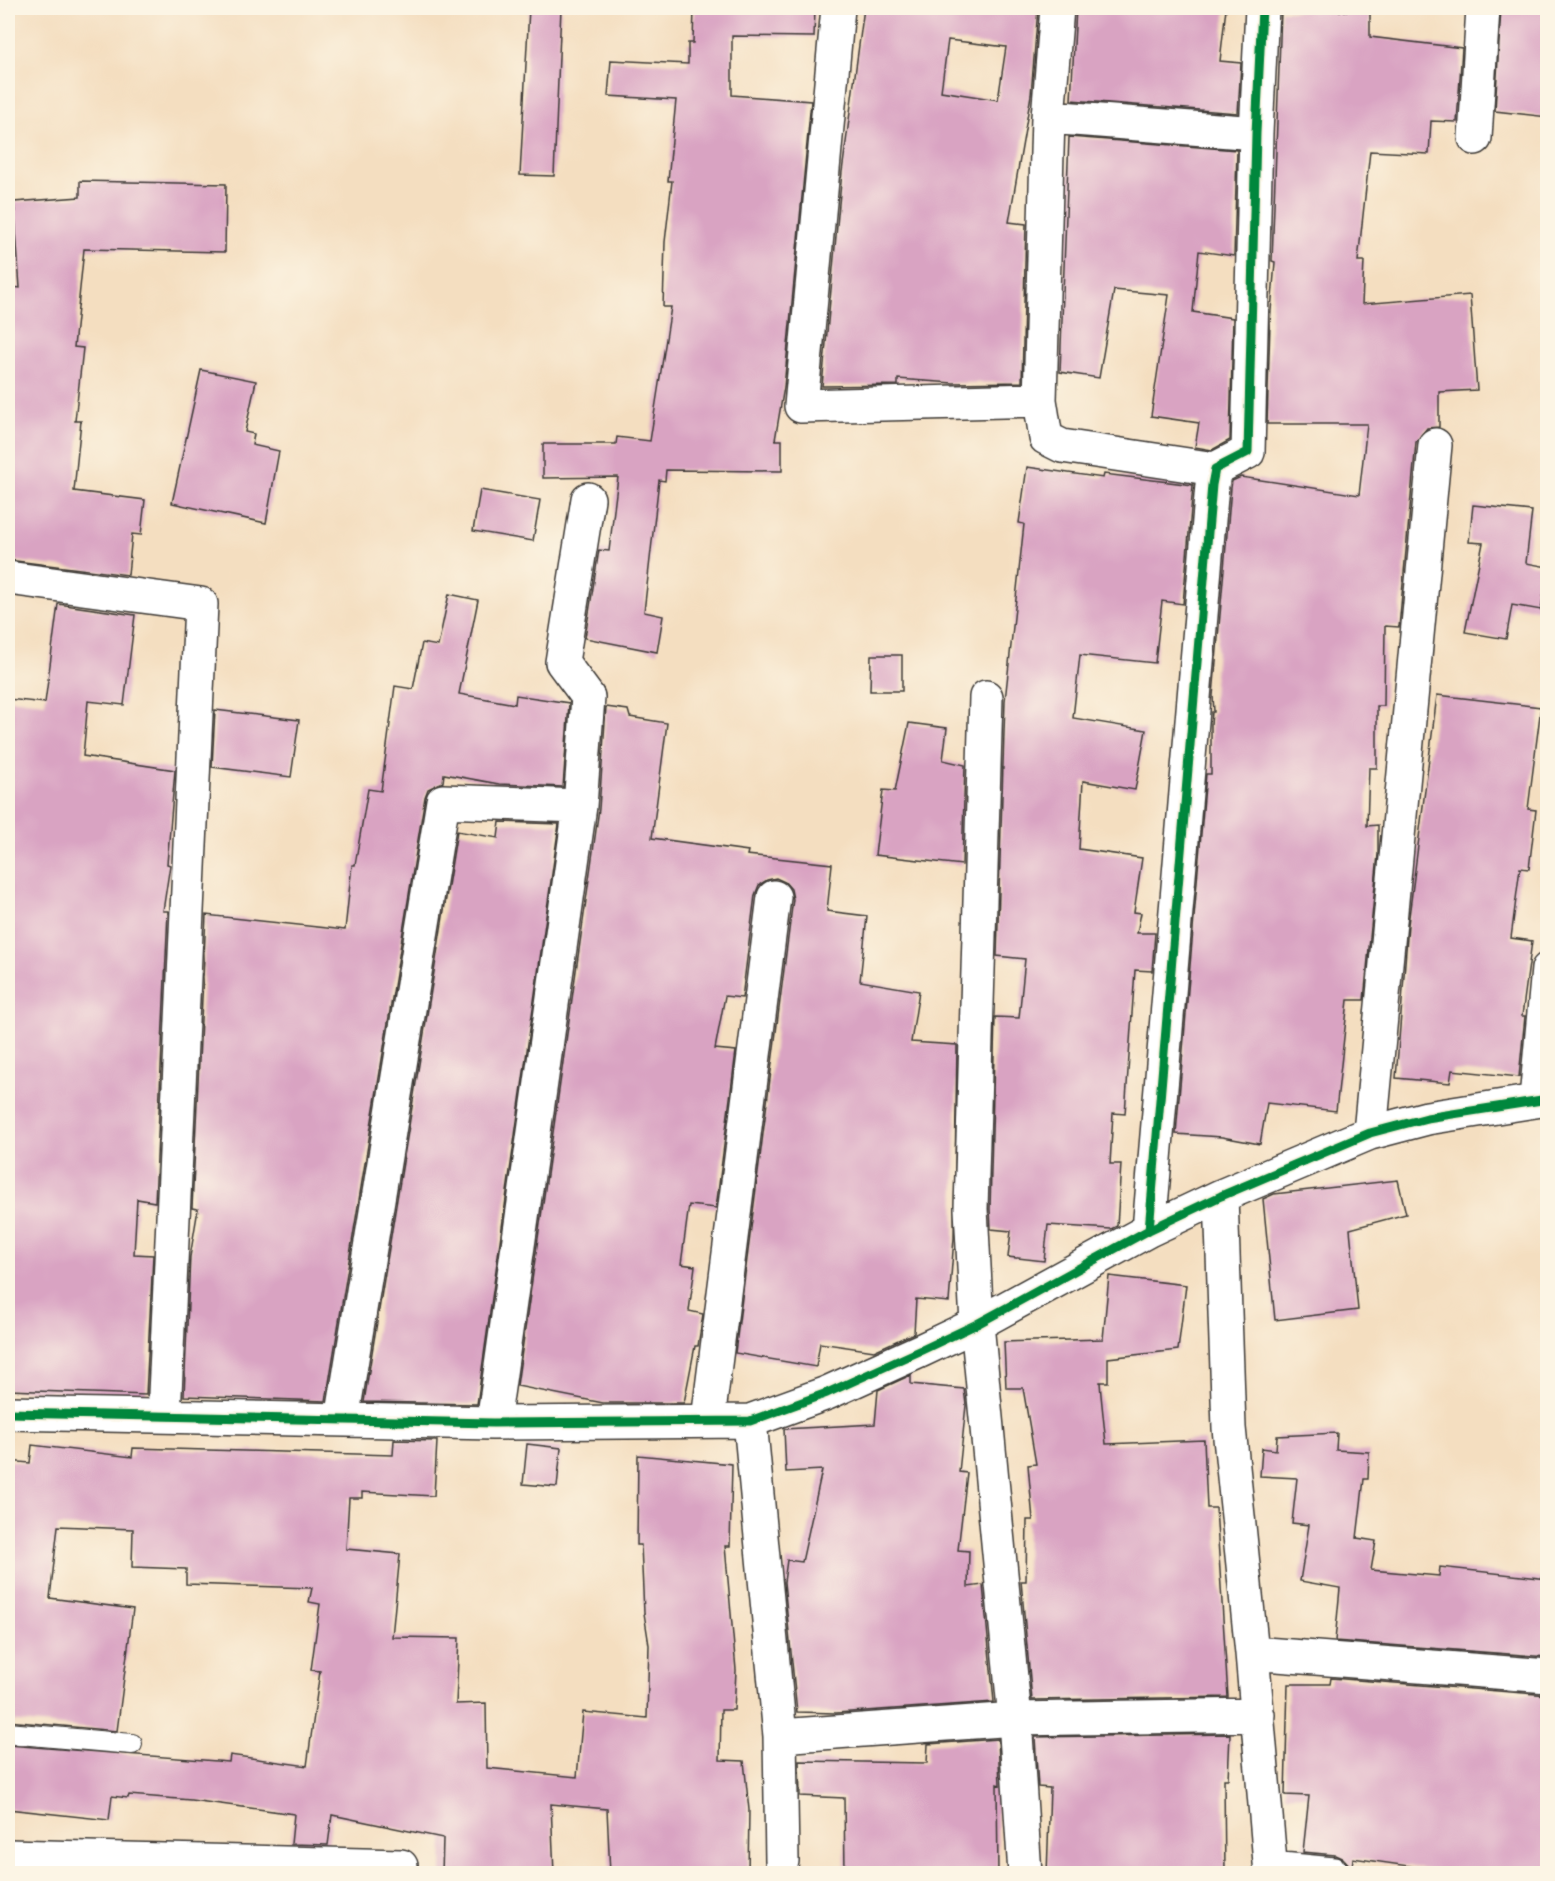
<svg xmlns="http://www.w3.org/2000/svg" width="1555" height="1881" viewBox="0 0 1555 1881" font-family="'Shantell Sans',sans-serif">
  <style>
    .building { fill: #d9a3c2; fill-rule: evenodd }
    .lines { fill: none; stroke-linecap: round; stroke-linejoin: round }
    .lane-casing { stroke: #3c3935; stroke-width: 22 }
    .street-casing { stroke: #3c3935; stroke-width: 36 }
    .lane { stroke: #fff; stroke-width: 20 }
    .street { stroke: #fff; stroke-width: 33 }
    .cycleway-casing { stroke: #fcf5e5; stroke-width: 13 }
    .cycleway { stroke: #00873e; stroke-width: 9 }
  </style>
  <rect width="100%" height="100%" fill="#fcf5e5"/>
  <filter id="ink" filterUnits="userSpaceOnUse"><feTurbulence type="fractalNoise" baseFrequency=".0167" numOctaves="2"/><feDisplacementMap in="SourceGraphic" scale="12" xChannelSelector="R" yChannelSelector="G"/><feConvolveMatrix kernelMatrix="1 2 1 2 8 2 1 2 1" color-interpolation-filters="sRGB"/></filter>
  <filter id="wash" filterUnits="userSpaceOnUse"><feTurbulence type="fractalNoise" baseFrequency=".008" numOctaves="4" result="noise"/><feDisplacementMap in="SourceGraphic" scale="24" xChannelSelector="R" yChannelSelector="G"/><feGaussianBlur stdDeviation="1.35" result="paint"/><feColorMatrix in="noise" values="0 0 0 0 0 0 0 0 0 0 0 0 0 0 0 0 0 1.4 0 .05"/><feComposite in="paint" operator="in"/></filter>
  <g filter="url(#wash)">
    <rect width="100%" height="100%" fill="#f4dec0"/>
    <g id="blocks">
      <path class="building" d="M 529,8 L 561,8 L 554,176 L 520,175 Z
        M 694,8 L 815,8 L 814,37 L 732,36 L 732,95 L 811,101 L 784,387 L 775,440 L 782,440 L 782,471 L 666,470 L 665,481 L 659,480 L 644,612 L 663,616 L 657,652 L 585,638 L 599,550 L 609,551 L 618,477 L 543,478 L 543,444 L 616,444 L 617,437 L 650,441 L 671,307 L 663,307 L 665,242 L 672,181 L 668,181 L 676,100 L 608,96 L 611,60 L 688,64 L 688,43 L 693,43 Z
        M 864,8 L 1038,8 L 1031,95 L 1009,222 L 1026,224 L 1022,382 L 953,383 L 898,379 L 898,385 L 822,386 L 842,172 ZM 948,40 L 1006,47 L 998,100 L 941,91 Z
        M 1076,8 L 1226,8 L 1220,61 L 1241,63 L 1238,113 L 1071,100 Z
        M 1501,8 L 1548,8 L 1548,117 L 1495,111 Z
        M 1281,11 L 1370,11 L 1370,37 L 1462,48 L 1457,122 L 1431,121 L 1429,154 L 1370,151 L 1358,261 L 1364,261 L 1362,304 L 1470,295 L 1477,390 L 1439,392 L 1439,427 L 1427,428 L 1416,442 L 1399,627 L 1385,626 L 1384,706 L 1377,706 L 1377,768 L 1369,768 L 1367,826 L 1378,825 L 1378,854 L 1364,1000 L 1348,1000 L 1336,1111 L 1267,1103 L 1260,1144 L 1222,1137 L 1176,1134 L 1206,774 L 1211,774 L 1211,724 L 1212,712 L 1214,712 L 1213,696 L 1231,488 L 1232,481 L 1241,477 L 1359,495 L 1367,424 L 1267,424 L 1270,323 L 1275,262 L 1272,261 Z
        M 1069,137 L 1237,150 L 1234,256 L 1199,251 L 1193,312 L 1233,318 L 1230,440 L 1212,450 L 1195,447 L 1199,423 L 1151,416 L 1169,295 L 1114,290 L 1099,378 L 1060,372 Z
        M 80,181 L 226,184 L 225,252 L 84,249 L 74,347 L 83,348 L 75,421 L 81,421 L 74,491 L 145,500 L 141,535 L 132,534 L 128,575 L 8,560 L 8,336 L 13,287 L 20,288 L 14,202 L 80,197 Z
        M 201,370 L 256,381 L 245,432 L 254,434 L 252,445 L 279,451 L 266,523 L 172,503 Z
        M 1027,467 L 1103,478 L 1104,474 L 1193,485 L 1183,604 L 1162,601 L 1155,663 L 1080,655 L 1073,718 L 1146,730 L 1135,790 L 1083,781 L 1079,849 L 1142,858 L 1134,912 L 1141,913 L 1137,933 L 1155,933 L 1152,971 L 1135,970 L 1125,1114 L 1113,1113 L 1110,1164 L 1121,1164 L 1117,1226 L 1111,1229 L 1048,1225 L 1044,1261 L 1008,1257 L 1011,1231 L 991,1229 L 990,1209 L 995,1017 L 1019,1018 L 1025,959 L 997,956 L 1005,701 L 1024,524 L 1019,523 Z
        M 480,490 L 540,500 L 533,541 L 473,531 Z
        M 1473,505 L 1532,511 L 1526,563 L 1548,567 L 1541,610 L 1512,605 L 1506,639 L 1465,632 L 1483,543 L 1469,542 Z
        M 449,594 L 478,600 L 459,694 L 515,704 L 516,695 L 569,703 L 563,787 L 499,784 L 444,774 L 443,782 L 428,789 L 425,797 L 326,1401 L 184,1396 L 190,1257 L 198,1209 L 192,1208 L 206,915 L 345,930 L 352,865 L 355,865 L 368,789 L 381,791 L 395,686 L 413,689 L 422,643 L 438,646 Z
        M 58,604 L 135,615 L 124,705 L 88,701 L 83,756 L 175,770 L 167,864 L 170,865 L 163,911 L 168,911 L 155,1202 L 137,1199 L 134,1254 L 153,1255 L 146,1395 L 8,1390 L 8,699 L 45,703 Z
        M 871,655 L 902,655 L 902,691 L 870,691 Z
        M 1437,695 L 1541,707 L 1528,809 L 1536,810 L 1529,869 L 1520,868 L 1511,938 L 1532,941 L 1522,1016 L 1525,1016 L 1519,1077 L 1452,1070 L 1450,1083 L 1396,1078 L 1408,925 Z
        M 606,707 L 628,710 L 630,717 L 667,723 L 652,838 L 748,851 L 747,855 L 832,864 L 827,911 L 867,916 L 860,981 L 919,991 L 911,1042 L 957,1045 L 954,1238 L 949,1302 L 916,1299 L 914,1333 L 874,1351 L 820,1343 L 816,1367 L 735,1353 L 793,899 L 791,889 L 785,882 L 776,878 L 767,880 L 759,885 L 755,895 L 742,998 L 725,996 L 715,1049 L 736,1051 L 716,1208 L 689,1205 L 681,1264 L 695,1266 L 689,1311 L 703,1314 L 698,1346 L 695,1346 L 684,1403 L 603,1403 L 517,1386 L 599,809 Z
        M 215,710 L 299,720 L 291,777 L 212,767 Z
        M 909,723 L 947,728 L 943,760 L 965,765 L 962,865 L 875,855 L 883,790 L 895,791 Z
        M 500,822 L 559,824 L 477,1404 L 364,1402 L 457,831 L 498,838 Z
        M 1398,1180 L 1406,1214 L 1350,1229 L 1358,1310 L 1275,1320 L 1263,1199 L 1274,1194 Z
        M 1109,1276 L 1186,1285 L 1178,1350 L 1108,1358 L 1108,1382 L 1100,1382 L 1101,1395 L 1106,1444 L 1204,1440 L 1207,1508 L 1216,1508 L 1228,1697 L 1032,1700 L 1021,1581 L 1026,1581 L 1027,1520 L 1033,1520 L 1028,1465 L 1036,1464 L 1023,1388 L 1006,1388 L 1004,1342 L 1103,1339 Z
        M 911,1375 L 911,1384 L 964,1389 L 966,1405 L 959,1472 L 967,1473 L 958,1550 L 969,1551 L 968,1587 L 983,1585 L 994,1702 L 836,1713 L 797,1712 L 784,1582 L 787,1560 L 802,1562 L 822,1470 L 786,1472 L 784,1429 L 875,1424 L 878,1390 Z
        M 1337,1433 L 1336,1450 L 1369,1452 L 1368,1479 L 1364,1479 L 1357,1538 L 1376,1541 L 1371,1570 L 1439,1576 L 1440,1567 L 1548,1579 L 1548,1657 L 1335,1641 L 1340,1588 L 1300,1581 L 1309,1525 L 1292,1523 L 1297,1478 L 1260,1476 L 1262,1448 L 1276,1450 L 1277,1436 Z
        M 394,1440 L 437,1441 L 434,1496 L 362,1492 L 362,1498 L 349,1498 L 346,1549 L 400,1554 L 392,1637 L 459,1638 L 456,1704 L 486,1703 L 487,1768 L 577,1777 L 583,1712 L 647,1718 L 649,1645 L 644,1613 L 641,1545 L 637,1545 L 638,1455 L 732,1464 L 730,1546 L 725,1546 L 736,1670 L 734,1710 L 721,1710 L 720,1760 L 744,1761 L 749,1810 L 748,1874 L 610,1874 L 607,1809 L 551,1804 L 554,1874 L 442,1874 L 443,1838 L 332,1815 L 328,1845 L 291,1844 L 294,1814 L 191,1800 L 129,1795 L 128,1798 L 112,1796 L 109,1820 L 8,1809 L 8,1745 L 229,1762 L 230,1755 L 307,1766 L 320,1671 L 311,1670 L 320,1604 L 309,1602 L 312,1588 L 186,1584 L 186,1569 L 132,1567 L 133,1529 L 58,1526 L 50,1598 L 133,1609 L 117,1731 L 8,1721 L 8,1461 L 30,1463 L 32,1445 L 132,1457 L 133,1448 L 393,1455 Z
        M 527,1444 L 561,1448 L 557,1487 L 523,1484 Z
        M 1331,1678 L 1548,1695 L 1548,1874 L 1464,1874 L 1353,1858 L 1352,1868 L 1344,1859 L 1335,1855 L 1303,1852 L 1309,1796 L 1285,1795 L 1288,1684 L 1330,1684 Z
        M 1230,1734 L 1228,1779 L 1224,1779 L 1225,1874 L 1047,1874 L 1050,1788 L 1038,1787 L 1035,1737 Z
        M 998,1739 L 1000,1785 L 997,1784 L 998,1874 L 845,1874 L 844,1798 L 800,1796 L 799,1761 L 927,1763 L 928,1744 Z"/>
    </g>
  </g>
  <g filter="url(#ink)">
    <use href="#blocks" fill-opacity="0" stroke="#3c3935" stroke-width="1.5"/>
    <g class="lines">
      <g class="lane-casing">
        <path id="lane" d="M 8,1733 L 132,1744"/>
      </g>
      <g class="street-casing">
        <path id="street" d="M 838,8 L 801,406 L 1040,400
          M 1057,8 L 1048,117 L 1040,400 L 1046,438 L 1062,446 L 1215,469
          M 1048,117 L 1256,133
          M 1475,138 L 1483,8
          M 8,578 L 201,604 L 164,1416
          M 986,697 L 971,1209 L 977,1324 L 1015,1719 L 1025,1874
          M 1536,1099 L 1548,969
          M 1370,1133 L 1435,445
          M 1221,1196 L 1229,1428 L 1252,1653 L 1271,1874
          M 1149,1230 L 1212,485 L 1215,469 L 1248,452 L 1256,133 L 1262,8
          M 8,1413 L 493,1423 L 750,1421 L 827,1393 L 922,1350 L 977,1324 L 1149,1230 L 1221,1196 L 1370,1133 L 1427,1118 L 1548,1099
          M 342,1420 L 443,801 L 580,806
          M 708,1420 L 774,897
          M 750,1421 L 780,1736 L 1015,1719 L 1258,1715
          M 493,1423 L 580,806 L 588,697 L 562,662 L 588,499
          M 1252,1653 L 1548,1676
          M 780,1736 L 782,1861
          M 8,1856 L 401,1866 L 401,1874
          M 1271,1868 L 1333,1874"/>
      </g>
      <use href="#lane" class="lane"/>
      <use href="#street" class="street"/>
      <g class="cycleway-casing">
        <path id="cycleway" d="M 1149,1230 L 1212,485 L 1215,469 L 1248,452 L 1256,133 L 1262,8
          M 8,1413 L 493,1423 L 750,1421 L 827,1393 L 922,1350 L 977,1324 L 1149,1230 L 1221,1196 L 1370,1133 L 1427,1118 L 1548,1099"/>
      </g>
      <use href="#cycleway" class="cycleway"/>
    </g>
  </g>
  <rect width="1555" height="1881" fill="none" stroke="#fcf5e5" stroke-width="30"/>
</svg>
